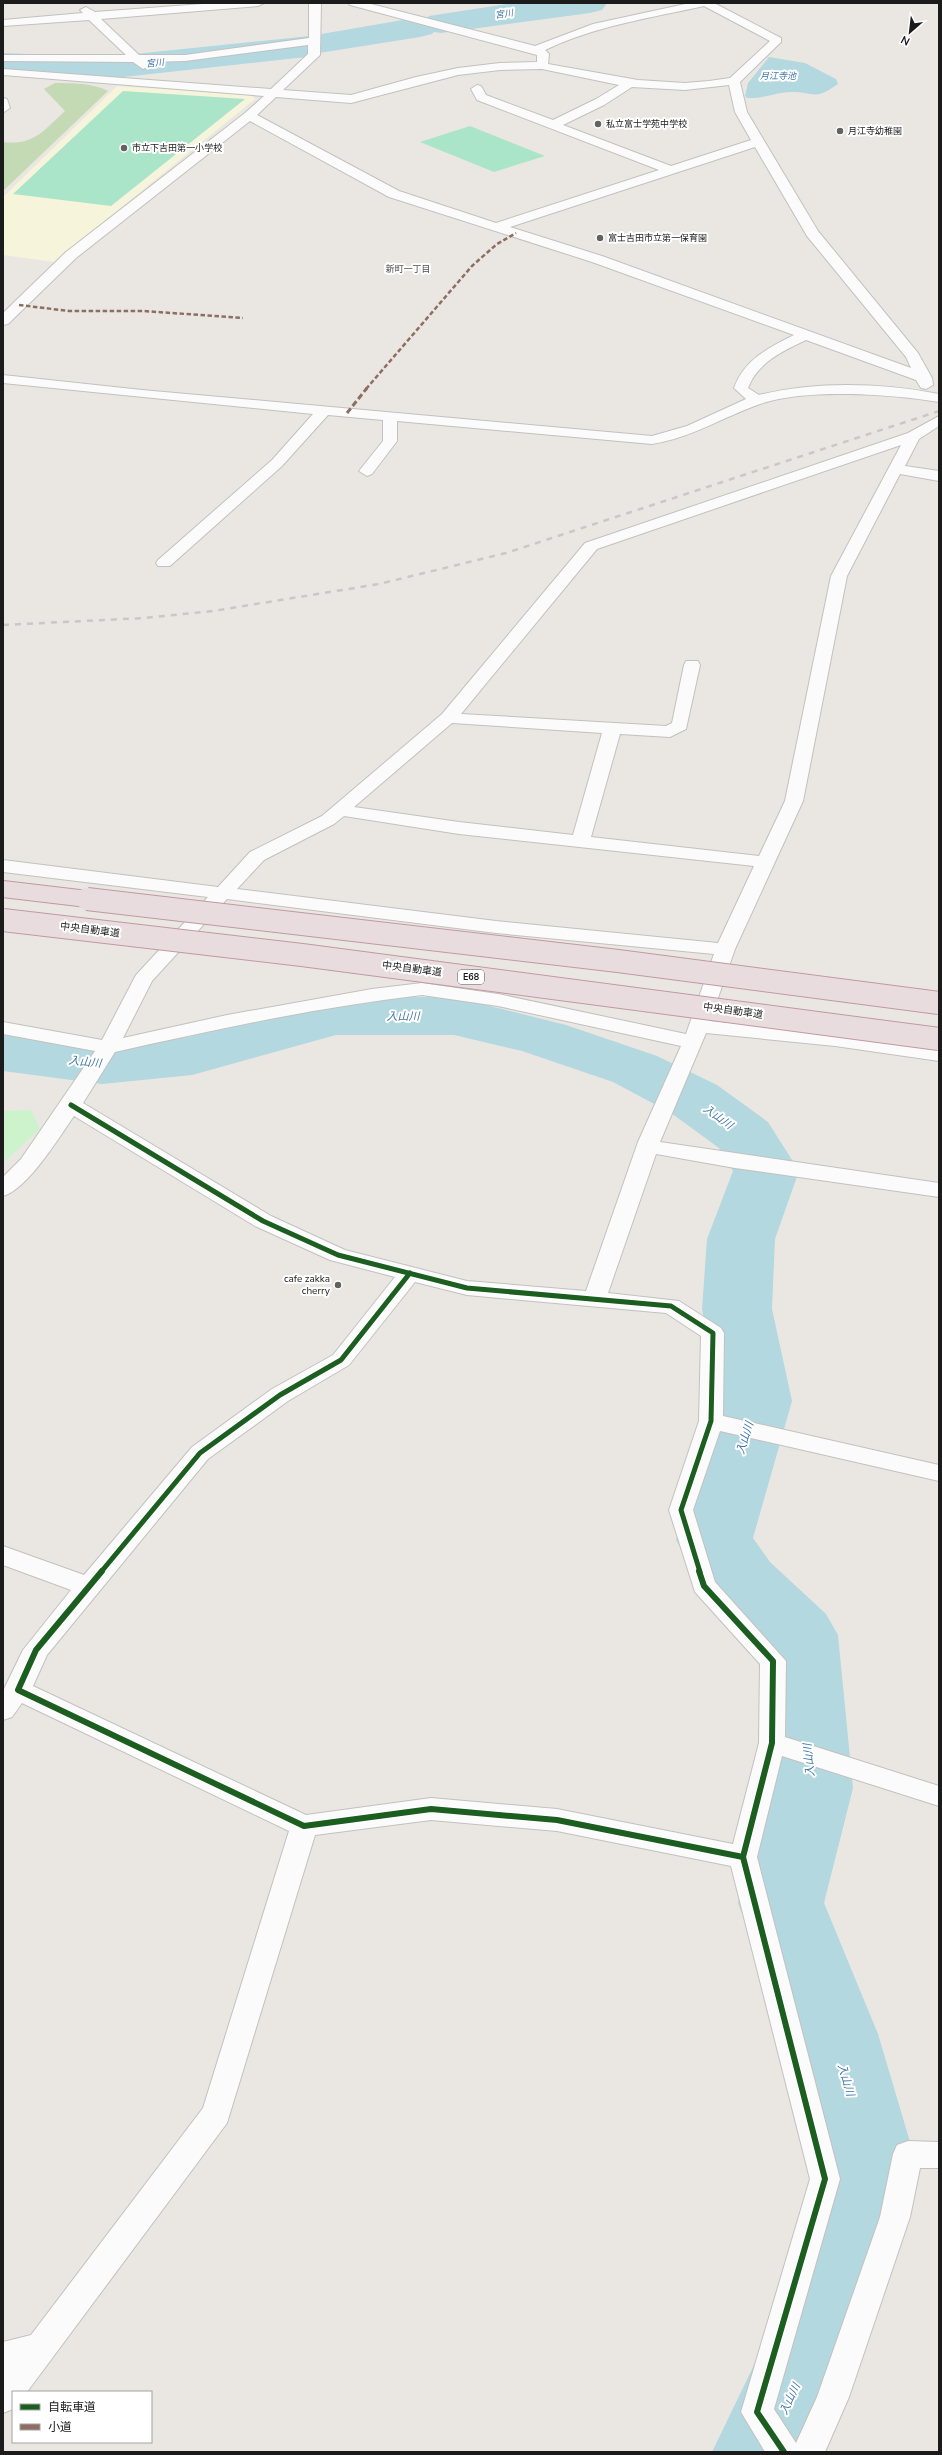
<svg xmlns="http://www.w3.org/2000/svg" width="942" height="2455" viewBox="0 0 942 2455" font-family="'Nunito Sans','Noto Sans JP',sans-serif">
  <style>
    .education { fill: #f6f4db }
    .forest { fill: #c4dab5 }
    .park { fill: #cdf3cc }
    .pitch { fill: #aae5ca }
    .water { fill: #b3d8e0 }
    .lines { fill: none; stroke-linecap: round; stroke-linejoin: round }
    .river { fill: #b3d8e0; fill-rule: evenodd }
    .minor-casing { stroke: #c2c1bf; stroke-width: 2 }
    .minor { fill: #fcfbfb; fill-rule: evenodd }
    .rail { stroke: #c9c8c8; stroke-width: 2.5; stroke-dasharray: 6 6; stroke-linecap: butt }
    .highway-bridge-far1-casing { stroke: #c198a4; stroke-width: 18; stroke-linecap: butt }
    .highway-bridge-casing { stroke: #c198a4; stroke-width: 24; stroke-linecap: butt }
    .highway-bridge-far1 { stroke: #e9dcde; stroke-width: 16 }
    .highway-bridge { stroke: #e9dcde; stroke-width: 22 }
    .quiet-far1 { stroke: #8d6e63; stroke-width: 2.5; stroke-dasharray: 4.5 2.5; stroke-linecap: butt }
    .quiet { stroke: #8d6e63; stroke-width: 3; stroke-dasharray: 6 3; stroke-linecap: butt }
    .cycleway-far1-casing { stroke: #fff; stroke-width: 8 }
    .cycleway-casing { stroke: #fff; stroke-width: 9 }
    .cycleway-far1 { stroke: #1b5e20; stroke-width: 5 }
    .cycleway { stroke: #1b5e20; stroke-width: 6 }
    .poi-dot { fill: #636261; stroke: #fff; stroke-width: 1.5 }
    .labels { text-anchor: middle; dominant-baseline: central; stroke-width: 4; stroke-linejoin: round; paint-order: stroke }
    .far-water-label { font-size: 9px; font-style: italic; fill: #4076a7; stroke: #fff }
    .far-poi-label { font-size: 9px; fill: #1b1b1b; stroke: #fff; text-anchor: start }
    .far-neighbourhood-label { font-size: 9px; fill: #4e4e4e; stroke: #fff }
    .shield { fill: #fff; stroke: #5f5f5f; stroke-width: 1 }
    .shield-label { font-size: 9px; font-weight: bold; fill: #1b1b1b }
    .street-label { font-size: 10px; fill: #1b1b1b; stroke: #fff }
    .poi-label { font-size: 10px; fill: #1b1b1b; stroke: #fff; text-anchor: end }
    .water-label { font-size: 11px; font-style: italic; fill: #4076a7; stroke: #fff }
  </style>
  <rect width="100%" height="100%" fill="#eae7e2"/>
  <path class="education" d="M 117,86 L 251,95 L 255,99 L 54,262 L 3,255 L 3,197 Z"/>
  <path class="forest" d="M 55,83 C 71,83 94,83 108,91 L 3,191 L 3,142 C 34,146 44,130 65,111 L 44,89 Z"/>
  <path class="park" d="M 31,1110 L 40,1129 L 3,1163 L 3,1111 Z"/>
  <path class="pitch" d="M 123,91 L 245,99 L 111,206 L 13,194 Z
    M 470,126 L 545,156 L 494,172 L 420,142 Z"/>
  <path class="water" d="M 769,57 L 805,63 L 836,79 L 838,84 C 814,101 816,92 791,92 C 777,92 764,99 747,98 L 745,96 L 748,83 Z"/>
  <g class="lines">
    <path class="river" d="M 513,3 L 607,3 L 602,10 L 590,13 L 441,33 L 434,32 L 432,34 L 420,37 L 319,53 L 306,57 L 105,79 L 3,75 L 3,53 L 105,57 L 310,36 L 420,17 L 427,18 L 429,16 Z
      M 333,997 L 454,997 L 566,1025 L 657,1056 L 717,1085 L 768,1122 L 799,1171 L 775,1239 L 772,1309 L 792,1401 L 753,1538 L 770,1562 L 826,1614 L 838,1635 L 853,1788 L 824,1903 L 878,2034 L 916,2162 L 880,2308 L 817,2452 L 712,2452 L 782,2307 L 822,2162 L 788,2034 L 738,1903 L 769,1788 L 759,1645 L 714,1602 L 676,1540 L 720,1401 L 702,1309 L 707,1239 L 733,1171 L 719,1148 L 671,1113 L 613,1082 L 522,1051 L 454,1035 L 336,1035 L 192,1075 L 102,1084 L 3,1071 L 3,1033 L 102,1046 L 188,1037 Z"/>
    <g class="minor-casing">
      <path id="minor" d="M 216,3 L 264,3 L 258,6 L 101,19 L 139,55 L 185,55 L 309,38 L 309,3 L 321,3 L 320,55 L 283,90 L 351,95 L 416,77 L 458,68 L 500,63 L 537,62 L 537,55 L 350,5 L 348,3 L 367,3 L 535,46 L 593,24 L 690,3 L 714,3 L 781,38 L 781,42 L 740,82 L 747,112 L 818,231 L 918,353 L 932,378 L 933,385 L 926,389 L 921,388 L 916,380 L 806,340 C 783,351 758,362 748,388 L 759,395 C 817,381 881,383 939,394 L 939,402 C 892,394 805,388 760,404 C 723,417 691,438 652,444 L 397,421 L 397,441 L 372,474 L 367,476 L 359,471 L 383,441 L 383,420 L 328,415 L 282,466 L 170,566 L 158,566 L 156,563 L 158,560 L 272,460 L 313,414 L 3,383 L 3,375 L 142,390 L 652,436 L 687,426 L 746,399 L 734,388 C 744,360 768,348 794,335 L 592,262 L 389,197 L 250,121 L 76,258 L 8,324 L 3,325 L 3,313 L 66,252 L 245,113 L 264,96 L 3,75 L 3,69 L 271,89 L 308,54 L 308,45 L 185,61 L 146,62 L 149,66 L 143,69 L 133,62 L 3,61 L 3,55 L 126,55 L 89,20 L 3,26 L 3,20 L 83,13 L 80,10 L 86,7 L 95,12 ZM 704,6 L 770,41 L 730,78 L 709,81 L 685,83 L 638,80 L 548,64 L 549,54 L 545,50 C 595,26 650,18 704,6 ZM 542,69 L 619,85 L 596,99 L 553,120 L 486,95 L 481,86 L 477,85 L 471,89 L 477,100 L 659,170 L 496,223 L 399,191 L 257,115 L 276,97 L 351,103 L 458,75 L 500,70 ZM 729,85 L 735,112 L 751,140 L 671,166 L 563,125 L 604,105 L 632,87 L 685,90 ZM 755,147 L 807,236 L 906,357 L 911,368 L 602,256 L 510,227 Z
        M 3,98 L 7,99 L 10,108 L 4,112 Z
        M 939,416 L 939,426 L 919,439 L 905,466 L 939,471 L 939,481 L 900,474 L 847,576 L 803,801 L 735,949 L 710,1021 L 835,1034 L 939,1049 L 939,1061 L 835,1046 L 706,1033 L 660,1142 L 939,1183 L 939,1197 L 735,1168 L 656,1154 L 608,1293 L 679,1301 L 721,1328 L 724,1333 L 723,1416 L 939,1465 L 939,1481 L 720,1431 L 693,1510 L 715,1582 L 786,1661 L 785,1737 L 939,1786 L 939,1806 L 782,1756 L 757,1857 L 840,2179 L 774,2409 L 796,2443 L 817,2397 L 880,2217 L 893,2154 L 897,2145 L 908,2141 L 939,2142 L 939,2168 L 920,2168 L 910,2217 L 849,2397 L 825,2452 L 765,2452 L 741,2412 L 810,2179 L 731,1866 L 557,1831 L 431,1820 L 315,1835 L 227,2123 L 27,2392 L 13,2392 L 13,2409 L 3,2413 L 3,2342 L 31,2335 L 203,2108 L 289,1831 L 22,1703 L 12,1717 L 3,1720 L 3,1691 L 23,1650 L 71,1590 L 3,1565 L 3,1546 L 84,1575 L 192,1447 L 272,1389 L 333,1355 L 395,1277 L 330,1260 L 255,1226 L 74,1116 C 59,1137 28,1189 3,1196 L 3,1177 L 21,1159 L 95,1051 L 3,1034 L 3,1022 L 102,1040 L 136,975 L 208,897 L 3,872 L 3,860 L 218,887 L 250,852 L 322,816 L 442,714 L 585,543 L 908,433 ZM 901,445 L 831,576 L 785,801 L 759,856 L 591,837 L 620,734 L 670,737 L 686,729 L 700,665 L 698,661 L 686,661 L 684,665 L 672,723 L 666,726 L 461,714 L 597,549 ZM 452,723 L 602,733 L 573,835 L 459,822 L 354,807 ZM 344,816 L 459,834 L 754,866 L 718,943 L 496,921 L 237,889 L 264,860 L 334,824 ZM 227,899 L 496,933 L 714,954 L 686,1034 L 498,994 L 422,983 L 372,989 L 227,1015 L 123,1038 L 152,981 ZM 422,995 L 498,1006 L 681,1046 L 638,1142 L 586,1291 L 467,1281 L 345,1250 L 271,1216 L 83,1103 L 115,1052 C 217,1029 319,1007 422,995 ZM 415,1282 L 467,1295 L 666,1313 L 701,1336 L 699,1421 L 669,1510 L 695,1592 L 760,1664 L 759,1743 L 733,1844 L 557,1809 L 431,1798 L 306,1815 L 33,1686 L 47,1655 L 208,1459 L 288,1401 L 349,1365 Z"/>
    </g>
    <use href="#minor" class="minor"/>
    <path class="rail" d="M 3,625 L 144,618 L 213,611 L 379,584 L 506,553 L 939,411"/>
    <g class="highway-bridge-far1-casing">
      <path id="highway-bridge-far1" d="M 3,889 L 96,900"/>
    </g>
    <g class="highway-bridge-casing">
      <path id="highway-bridge" d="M 87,899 L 618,961 L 939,1003
        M 3,920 L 302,955 L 939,1039"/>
    </g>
    <use href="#highway-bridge-far1" class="highway-bridge-far1"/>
    <use href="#highway-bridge" class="highway-bridge"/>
    <path class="quiet-far1" d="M 19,305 L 69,311 L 143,311 L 243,318
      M 366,389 L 472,266 L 497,244 L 516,233"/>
    <path class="quiet" d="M 347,413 L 367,388"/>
    <g class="cycleway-far1-casing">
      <path id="cycleway-far1" d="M 71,1105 L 263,1221 L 338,1255 L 467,1288 L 671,1306 L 713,1333 L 711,1421 L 681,1510 L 700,1572
        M 101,1572 L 200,1453 L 280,1395 L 341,1360 L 410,1273"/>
    </g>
    <g class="cycleway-casing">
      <path id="cycleway" d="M 102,1571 L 36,1650 L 18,1690 L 304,1826 L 431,1809 L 557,1820 L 743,1857
        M 699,1571 L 704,1586 L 773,1661 L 772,1743 L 743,1857 L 825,2179 L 757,2412 L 784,2452"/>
    </g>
    <use href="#cycleway-far1" class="cycleway-far1"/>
    <use href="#cycleway" class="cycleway"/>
  </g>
  <g class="poi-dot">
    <circle cx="598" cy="124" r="4"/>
    <circle cx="840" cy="131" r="4"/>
    <circle cx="124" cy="148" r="4"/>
    <circle cx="600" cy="238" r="4"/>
    <circle cx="338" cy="1285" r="4"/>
  </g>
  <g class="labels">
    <g class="far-water-label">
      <text transform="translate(504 14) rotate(-8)">宮川</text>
      <text transform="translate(155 63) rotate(-6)">宮川</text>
      <text x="778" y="76">月江寺池</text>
    </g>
    <g class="far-poi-label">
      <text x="606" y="124">私立富士学苑中学校</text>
      <text x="848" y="131">月江寺幼稚園</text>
      <text x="132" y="148">市立下吉田第一小学校</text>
      <text x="608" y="238">富士吉田市立第一保育園</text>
    </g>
    <g class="far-neighbourhood-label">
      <text x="408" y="269">新町一丁目</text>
    </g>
    <rect class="shield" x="458" y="970" width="26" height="14" rx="3"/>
    <g class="shield-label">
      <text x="471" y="977">E68</text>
    </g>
    <g class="street-label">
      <text transform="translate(90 930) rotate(7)">中央自動車道</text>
      <text transform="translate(412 969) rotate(7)">中央自動車道</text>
      <text transform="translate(733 1011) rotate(8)">中央自動車道</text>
    </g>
    <g class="poi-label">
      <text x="330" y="1279">cafe zakka<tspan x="330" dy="12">cherry</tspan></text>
    </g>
    <g class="water-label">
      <text x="403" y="1016">入山川</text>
      <text transform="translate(85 1062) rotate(6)">入山川</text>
      <text transform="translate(718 1117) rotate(36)">入山川</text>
      <text transform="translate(745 1438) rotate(-73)">入山川</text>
      <text transform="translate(809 1760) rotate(-95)">入山川</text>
      <text transform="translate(846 2080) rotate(74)">入山川</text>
      <text transform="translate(790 2399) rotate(-65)">入山川</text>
    </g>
  </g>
  <rect width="942" height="2455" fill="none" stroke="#1b1b1b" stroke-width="8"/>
  <rect x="12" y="2391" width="140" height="52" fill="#ffffff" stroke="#a4a4a4"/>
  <rect x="20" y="2404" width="20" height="6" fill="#1b5e20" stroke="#a4a4a4"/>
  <text x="48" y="2411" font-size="12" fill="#1b1b1b">自転車道</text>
  <rect x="20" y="2424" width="20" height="6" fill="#8d6e63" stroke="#a4a4a4"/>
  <text x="48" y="2431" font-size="12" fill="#1b1b1b">小道</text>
  <g transform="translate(910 32) rotate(208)" stroke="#ffffff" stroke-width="3" paint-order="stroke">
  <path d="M0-3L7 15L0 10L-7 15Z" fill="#1b1b1b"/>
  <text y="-6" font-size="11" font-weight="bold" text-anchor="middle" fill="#1b1b1b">N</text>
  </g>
</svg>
